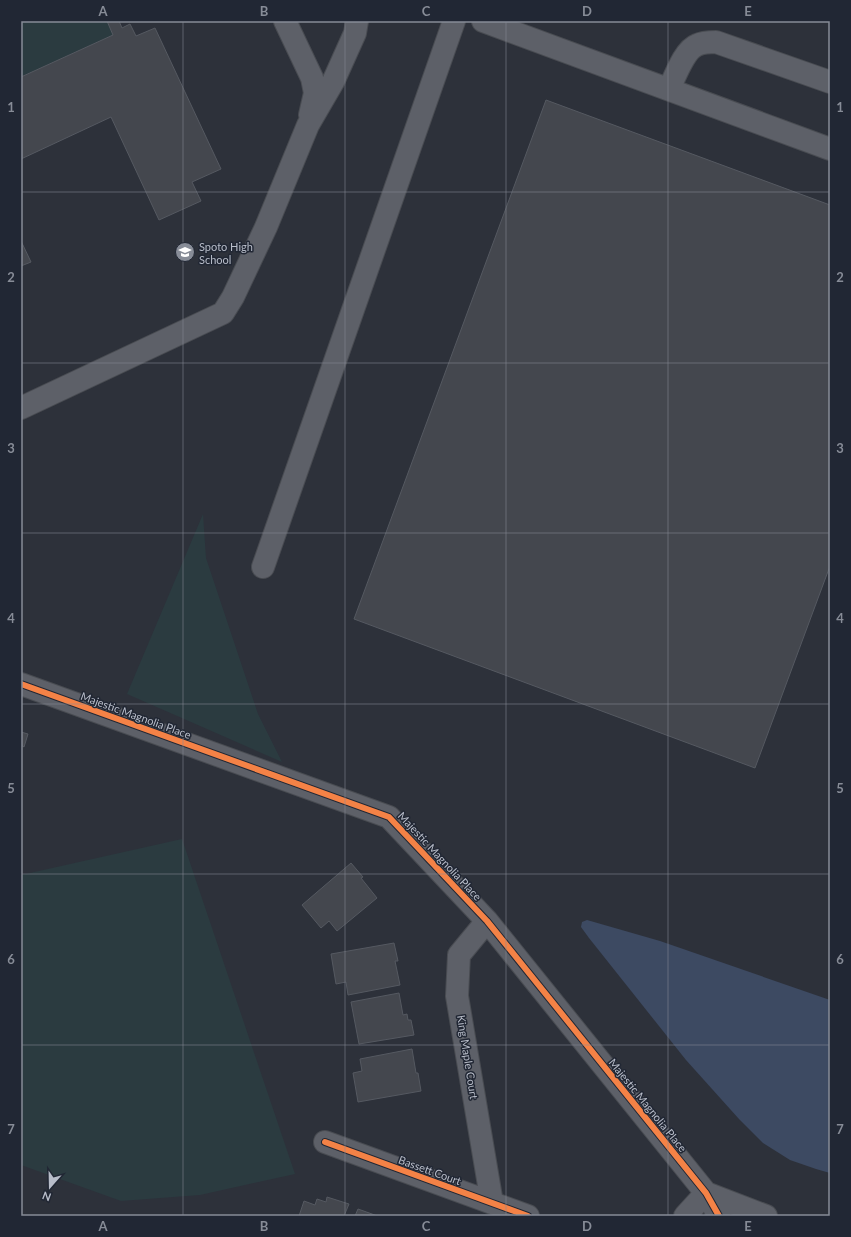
<svg xmlns="http://www.w3.org/2000/svg" width="851" height="1237" viewBox="0 0 851 1237" font-family="Lato,sans-serif">
  <style>
    .green { fill: #2b3b40 }
    .water { fill: #3d4a62 }
    .building { fill: #44474e; stroke: #555961 }
    .lines { fill: none; stroke-linecap: round; stroke-linejoin: round }
    .minor-casing { stroke: #494c52; stroke-width: 24 }
    .minor { stroke: #5d6068; stroke-width: 22 }
    .cycleway-casing { stroke: #212734; stroke-width: 8 }
    .cycleway { stroke: #f48246; stroke-width: 6 }
    .grid { fill: none; stroke: #878c97; stroke-width: 1; stroke-opacity: 0.55 }
    .labels { text-anchor: middle; dominant-baseline: central; stroke-width: 3; stroke-linejoin: round; paint-order: stroke }
    .poi-label { font-size: 11px; fill: #b8bdc9; stroke: #212734; text-anchor: start }
    .street-label { font-size: 11px; fill: #b8bdc9; stroke: #212734 }
    .neatline { fill: none; stroke: #878c97; stroke-width: 1.5 }
    .grid-label { font-size: 13px; text-anchor: middle; font-weight: bold; fill: #878c97 }
  </style>
  <rect width="100%" height="100%" fill="#2d313a"/>
  <path class="green" d="M 21,21 L 107,21 L 113,35 L 21,77 Z
    M 203,514 L 206,558 L 258,714 L 282,762 L 127,694 Z
    M 182,839 L 295,1174 L 200,1195 L 121,1201 L 21,1165 L 21,875 Z"/>
  <path class="water" d="M 587,920 L 660,941 L 830,1000 L 830,1173 L 816,1169 L 790,1160 L 763,1143 L 739,1119 L 686,1060 L 589,938 L 581,927 L 582,922 Z"/>
  <path class="building" d="M 107,21 L 119,21 L 122,28 L 130,24 L 136,36 L 155,28 L 221,169 L 192,182 L 201,201 L 159,220 L 111,117 L 21,159 L 21,77 L 113,35 Z
    M 546,100 L 830,205 L 830,566 L 755,768 L 354,619 Z
    M 21,241 L 31,262 L 21,266 Z
    M 21,732 L 28,734 L 24,747 L 21,745 Z
    M 351,863 L 363,877 L 361,878 L 377,898 L 337,931 L 329,921 L 321,928 L 302,905 Z
    M 394,943 L 398,961 L 395,961 L 400,985 L 348,995 L 346,982 L 336,984 L 331,954 Z
    M 399,993 L 403,1015 L 407,1014 L 408,1020 L 411,1020 L 414,1035 L 359,1044 L 351,1002 Z
    M 412,1049 L 416,1073 L 418,1073 L 421,1091 L 358,1102 L 353,1073 L 362,1071 L 360,1059 Z
    M 327,1197 L 349,1204 L 344,1216 L 299,1216 L 304,1201 L 315,1205 L 317,1199 L 326,1202 Z
    M 358,1209 L 372,1214 L 377,1216 L 355,1216 Z"/>
  <g class="lines">
    <g class="minor-casing">
      <path id="minor" d="M 285,21 L 312,78 L 315,93 L 310,115
        M 483,21 L 830,149
        M 669,89 C 675,77 684,50 697,45 C 703,42 710,42 716,42 L 830,82
        M 21,408 L 223,313 L 233,297 L 266,227 L 308,125 L 333,82 L 355,33 L 357,21
        M 263,567 L 454,21
        M 21,684 L 389,817 L 487,921 L 706,1193 L 719,1216
        M 487,921 L 459,955 L 457,996 L 492,1203
        M 325,1142 L 528,1216
        M 706,1193 L 766,1216
        M 685,1216 L 706,1193"/>
    </g>
    <use href="#minor" class="minor"/>
    <g class="cycleway-casing">
      <path id="cycleway" d="M 21,684 L 389,817 L 487,921 L 706,1193 L 719,1216
        M 325,1142 L 528,1216"/>
    </g>
    <use href="#cycleway" class="cycleway"/>
  </g>
  <path class="grid" d="M 183,21 L 183,1216M 345,21 L 345,1216M 506,21 L 506,1216M 668,21 L 668,1216M 21,192 L 830,192M 21,363 L 830,363M 21,533 L 830,533M 21,704 L 830,704M 21,874 L 830,874M 21,1045 L 830,1045"/>
  <defs>
    <g id="school-disc" transform="scale(1)"><circle r="9.5" fill="#878c97" stroke="#212734"/><path d="M0-5L7-2L0 1L-7-2ZM-4 1L0 2.5L4 1V4Q0 6-4 4Z" fill="#fff"/></g>
  </defs>
  <g fill-rule="evenodd">
    <use href="#school-disc" x="185" y="252"/>
  </g>
  <g class="labels">
    <g class="poi-label">
      <text x="199" y="246">Spoto High<tspan x="199" dy="13">School</tspan></text>
    </g>
    <g class="street-label">
      <text transform="translate(136 715) rotate(20)">Majestic Magnolia Place</text>
      <text transform="translate(440 856) rotate(47)">Majestic Magnolia Place</text>
      <text transform="translate(468 1057) rotate(81)">King Maple Court</text>
      <text transform="translate(648 1105) rotate(51)">Majestic Magnolia Place</text>
      <text transform="translate(430 1170) rotate(20)">Bassett Court</text>
    </g>
  </g>
  <rect width="851" height="1237" fill="none" stroke="#212734" stroke-width="44"/>
  <g transform="translate(50 1187) rotate(200)" stroke="#212734" stroke-width="3" paint-order="stroke">
  <path d="M0-3L7 15L0 10L-7 15Z" fill="#b8bdc9"/>
  <text y="-6" font-size="11" font-weight="bold" text-anchor="middle" fill="#b8bdc9">N</text>
  </g>
  <rect x="22" y="22" width="807" height="1193" class="neatline"/>
  <g class="grid-label">
    <text x="103" y="16">A</text>
    <text x="264" y="16">B</text>
    <text x="426" y="16">C</text>
    <text x="587" y="16">D</text>
    <text x="748" y="16">E</text>
    <text x="11" y="112">1</text>
    <text x="840" y="112">1</text>
    <text x="11" y="282">2</text>
    <text x="840" y="282">2</text>
    <text x="11" y="453">3</text>
    <text x="840" y="453">3</text>
    <text x="11" y="623">4</text>
    <text x="840" y="623">4</text>
    <text x="11" y="793">5</text>
    <text x="840" y="793">5</text>
    <text x="11" y="964">6</text>
    <text x="840" y="964">6</text>
    <text x="11" y="1134">7</text>
    <text x="840" y="1134">7</text>
    <text x="103" y="1231">A</text>
    <text x="264" y="1231">B</text>
    <text x="426" y="1231">C</text>
    <text x="587" y="1231">D</text>
    <text x="748" y="1231">E</text>
  </g>
</svg>
